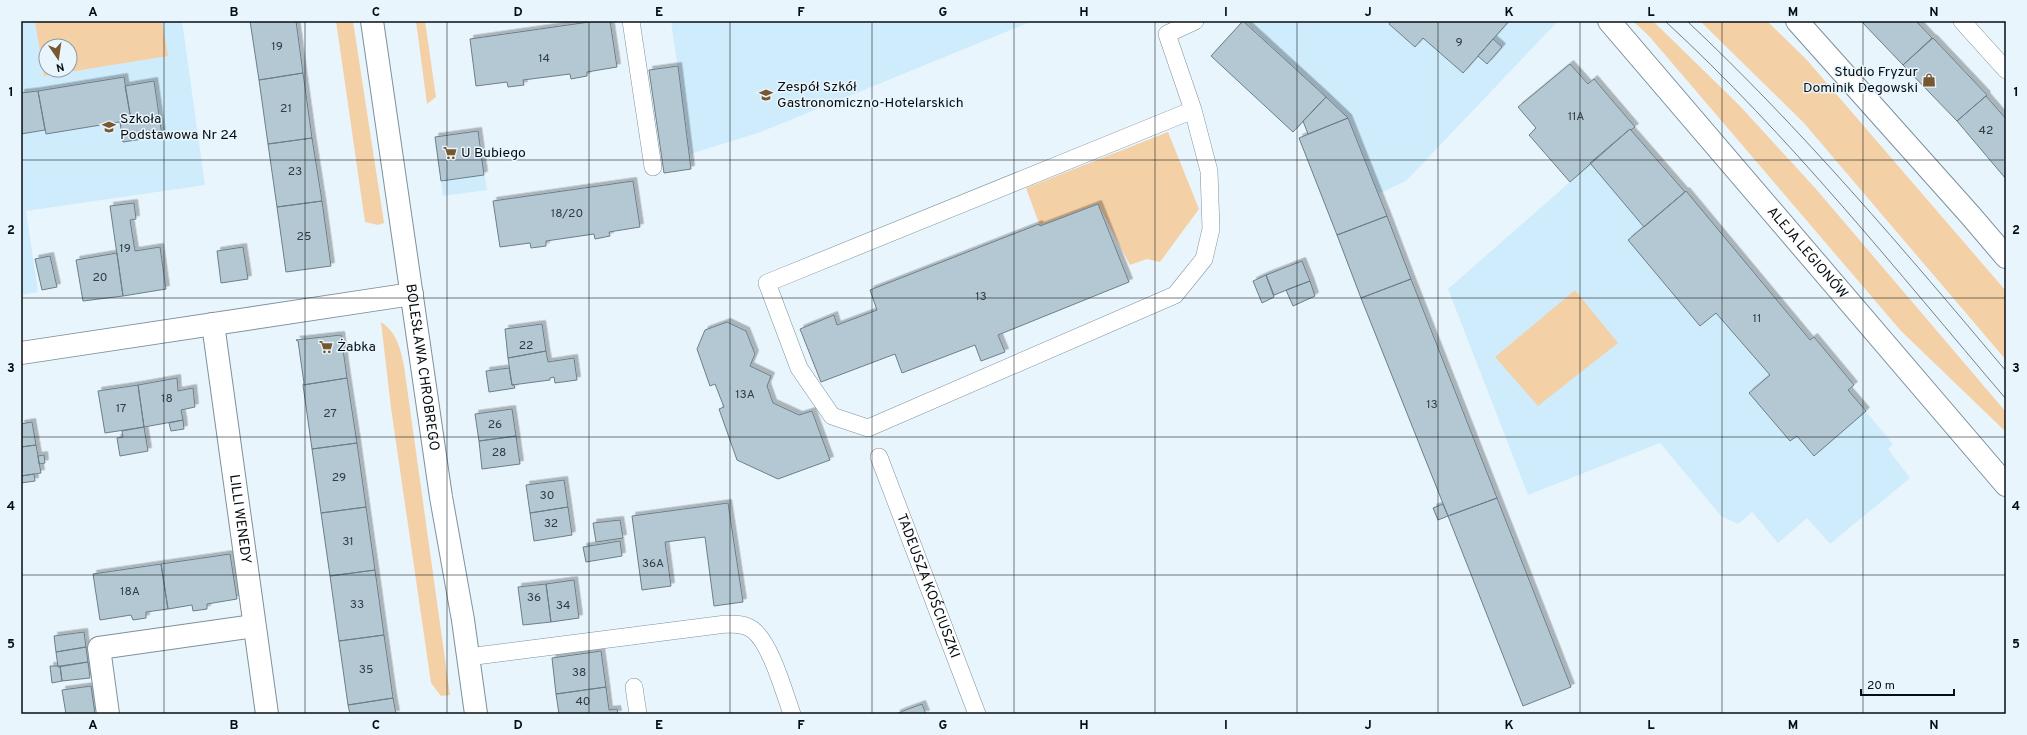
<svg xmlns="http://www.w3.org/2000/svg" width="2027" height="735" viewBox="0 0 2027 735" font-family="Overpass,sans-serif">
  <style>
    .built { fill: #cfecfc; fill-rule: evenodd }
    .green { fill: #f4d0a6; fill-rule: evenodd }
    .building { fill: #b3c8d3; stroke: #6c7f89; filter: url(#shadow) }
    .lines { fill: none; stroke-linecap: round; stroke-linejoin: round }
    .lane-casing { stroke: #7e919c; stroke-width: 18 }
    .street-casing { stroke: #7e919c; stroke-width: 24 }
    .secondary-casing { stroke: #7e919c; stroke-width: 24 }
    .lane { stroke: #fff; stroke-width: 17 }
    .street { stroke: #fff; stroke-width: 22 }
    .secondary { stroke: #fff; stroke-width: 22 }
    .tram { stroke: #778186; stroke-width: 1 }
    .grid { fill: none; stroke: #070e12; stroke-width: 1; stroke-opacity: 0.55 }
    .labels { text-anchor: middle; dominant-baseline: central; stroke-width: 3; stroke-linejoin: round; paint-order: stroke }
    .number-label { font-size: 12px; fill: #323c42 }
    .poi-label { font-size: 14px; fill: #070e12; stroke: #e9f5fc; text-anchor: start }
    .street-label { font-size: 14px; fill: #070e12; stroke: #e9f5fc }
    .neatline { fill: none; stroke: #070e12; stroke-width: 1.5 }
    .grid-label { font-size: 13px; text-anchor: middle; font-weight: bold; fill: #070e12 }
  </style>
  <defs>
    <filter id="shadow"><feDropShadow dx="3.5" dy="-3.5" stdDeviation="0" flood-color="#0004"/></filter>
  </defs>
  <rect width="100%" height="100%" fill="#e9f5fc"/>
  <path class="built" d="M 21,21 L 182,21 L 205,185 L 26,211 L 38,292 L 21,295 ZM 46,46 L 70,46 L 70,70 L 46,70 Z
    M 671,21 L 1033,21 L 761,132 L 690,154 Z
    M 1249,21 L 1558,21 L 1406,181 L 1378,194 L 1348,118 L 1250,26 Z
    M 1630,129 L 1684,193 L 1687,191 L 1810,340 L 1814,338 L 1854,385 L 1848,390 L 1893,444 L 1888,449 L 1910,478 L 1830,544 L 1807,518 L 1778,543 L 1752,512 L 1738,524 L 1721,516 L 1660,443 L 1528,495 L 1448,289 Z
    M 478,131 L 487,190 L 443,196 L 435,137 Z"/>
  <path class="green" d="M 35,21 L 162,21 L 168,56 L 44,76 ZM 46,46 L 70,46 L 70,70 L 46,70 Z
    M 336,21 L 353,21 L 384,223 L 378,225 L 365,222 Z
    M 416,21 L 425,21 L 436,97 L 427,104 Z
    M 1633,21 L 1653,21 L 1655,23 L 1740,106 L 1816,189 L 2006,412 L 2006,432 L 1901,331 L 1649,36 Z
    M 1700,21 L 1767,21 L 1806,59 L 2006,291 L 2006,360 L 1803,122 Z
    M 1168,132 L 1199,209 L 1160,262 L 1147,259 L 1130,265 L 1098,204 L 1040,226 L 1026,188 Z
    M 1575,290 L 1618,343 L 1538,406 L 1495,357 Z
    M 381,322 C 397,333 400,347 404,366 L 450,695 L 441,696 L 431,683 L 391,408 Z"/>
  <path class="building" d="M 250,21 L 296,21 L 303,73 L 259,80 Z
    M 596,21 L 610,21 L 617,67 L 587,72 L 587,76 L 571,79 L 570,74 L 523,80 L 524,85 L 508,87 L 507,82 L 476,86 L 470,39 Z
    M 1243,21 L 1326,97 L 1293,132 L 1211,56 Z
    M 1391,21 L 1509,21 L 1463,73 L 1423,38 L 1415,47 L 1389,24 Z
    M 1861,21 L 1916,21 L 1932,38 L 1903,65 Z
    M 1933,38 L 1987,95 L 1957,121 L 1903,65 Z
    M 1493,39 L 1502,47 L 1487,64 L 1478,56 Z
    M 1570,64 L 1588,84 L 1594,79 L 1635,127 L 1631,130 L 1630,129 L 1570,182 L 1529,135 L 1536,128 L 1518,107 Z
    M 678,66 L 691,169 L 664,173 L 649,70 Z
    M 303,73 L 312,138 L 268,144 L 259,80 Z
    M 124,77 L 131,120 L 46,134 L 38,91 Z
    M 154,81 L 162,136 L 123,142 L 120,122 L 131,120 L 125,86 Z
    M 38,91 L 45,130 L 21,134 L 21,93 Z
    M 1986,96 L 2006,119 L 2006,179 L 1957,121 Z
    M 1326,97 L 1348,118 L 1308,134 L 1303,121 Z
    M 1348,118 L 1387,216 L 1337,235 L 1299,138 Z
    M 1630,129 L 1685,192 L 1644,227 L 1590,163 Z
    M 478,131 L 484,175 L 441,181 L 435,137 Z
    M 312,138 L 322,201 L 277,207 L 268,144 Z
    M 633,181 L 640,227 L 609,232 L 610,236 L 595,239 L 594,234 L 546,241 L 546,246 L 531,248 L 530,243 L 500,247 L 493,201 Z
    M 1686,191 L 1810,340 L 1814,337 L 1854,385 L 1848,390 L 1866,411 L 1814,456 L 1797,436 L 1790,441 L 1749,393 L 1770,375 L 1716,313 L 1700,326 L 1628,240 Z
    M 322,201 L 331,266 L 286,272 L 277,207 Z
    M 134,203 L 136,219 L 130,220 L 135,251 L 160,247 L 166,289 L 123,296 L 110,206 Z
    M 1098,204 L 1129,282 L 998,335 L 1005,352 L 981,361 L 975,345 L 902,373 L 895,354 L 821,382 L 800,329 L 834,315 L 837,325 L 877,310 L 870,290 L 1039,224 L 1040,226 Z
    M 1387,216 L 1411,279 L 1361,298 L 1337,235 Z
    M 243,247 L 248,279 L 221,283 L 217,251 Z
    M 117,253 L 123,296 L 83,301 L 76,260 Z
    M 50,256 L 57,287 L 42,290 L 35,259 Z
    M 1302,261 L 1310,281 L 1274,295 L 1266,275 Z
    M 1266,275 L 1274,297 L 1262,303 L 1253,281 Z
    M 1411,279 L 1497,498 L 1448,516 L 1361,298 Z
    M 1310,281 L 1315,296 L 1293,306 L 1286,290 Z
    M 727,322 L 746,331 L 755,354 L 750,366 L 771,376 L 767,386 L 773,403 L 799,415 L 812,411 L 830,460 L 778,479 L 737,460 L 719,409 L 724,407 L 715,384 L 710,386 L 697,349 L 705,330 Z
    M 542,324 L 546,351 L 508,358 L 505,329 Z
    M 341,335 L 347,378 L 303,385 L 304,383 L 298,341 L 296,340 Z
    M 546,351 L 548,362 L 574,358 L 577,380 L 555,383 L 554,377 L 550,378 L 550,380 L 512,385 L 508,358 Z
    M 509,368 L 512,385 L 514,385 L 515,388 L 489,392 L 486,371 Z
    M 177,378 L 178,391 L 193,388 L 195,407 L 181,410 L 183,420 L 144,427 L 138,385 Z
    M 347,378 L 357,443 L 312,449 L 303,385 Z
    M 138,385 L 144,427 L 105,433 L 98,391 Z
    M 512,409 L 516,436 L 479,441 L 475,414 Z
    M 183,420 L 184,429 L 171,431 L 169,423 Z
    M 32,422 L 36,445 L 21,447 L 21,424 Z
    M 144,427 L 148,451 L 120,456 L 117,438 L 123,437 L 122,431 Z
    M 516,436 L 520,464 L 482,469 L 479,441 Z
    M 357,443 L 366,507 L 321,513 L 312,449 Z
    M 36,445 L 41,473 L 21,476 L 21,447 Z
    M 44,455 L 45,463 L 39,464 L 38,456 Z
    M 34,474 L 35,481 L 21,483 L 21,476 Z
    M 564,480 L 568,507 L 530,513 L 526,485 Z
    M 1497,498 L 1571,687 L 1523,706 L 1448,516 Z
    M 728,503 L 743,602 L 714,606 L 705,537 L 665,542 L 671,586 L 642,590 L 632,516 Z
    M 1443,504 L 1448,516 L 1438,520 L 1433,508 Z
    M 366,507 L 375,570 L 330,576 L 321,513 Z
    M 568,507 L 572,535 L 534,541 L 530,513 Z
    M 620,520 L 623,538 L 596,542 L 593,523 Z
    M 620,541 L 622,556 L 586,562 L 583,547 Z
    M 230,554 L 237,599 L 207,604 L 207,609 L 193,611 L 192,605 L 168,609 L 161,564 Z
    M 161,564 L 168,609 L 146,612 L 146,618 L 133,620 L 131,615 L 100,620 L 93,574 Z
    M 375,570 L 384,635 L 339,641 L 330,576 Z
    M 574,580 L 579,618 L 551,622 L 546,584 Z
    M 546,584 L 551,622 L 523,625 L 518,587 Z
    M 84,632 L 86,647 L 56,652 L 54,636 Z
    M 384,635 L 393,698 L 348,705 L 339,641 Z
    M 86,647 L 88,662 L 58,667 L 56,652 Z
    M 601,651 L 606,687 L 556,694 L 552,658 Z
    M 88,662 L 90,678 L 62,681 L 60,666 Z
    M 50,666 L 60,666 L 62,681 L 52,683 Z
    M 91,686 L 95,714 L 66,714 L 62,690 Z
    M 606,687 L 609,710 L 617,709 L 618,714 L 559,714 L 556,694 Z
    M 393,698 L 396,714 L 350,714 L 348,705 Z
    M 922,704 L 926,714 L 896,714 L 903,711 Z"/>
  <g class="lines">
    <g class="lane-casing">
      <g id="lane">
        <path d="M 631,21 L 653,167"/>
        <path d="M 1962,21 L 2006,70"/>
        <path d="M 1193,110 L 767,283 L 799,368 L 832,416 L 868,428 L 1175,295 L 1204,259 L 1211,229 L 1209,171 L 1193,110 L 1167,34 L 1195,21"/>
        <path id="s1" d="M 879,457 L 977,714"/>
        <path d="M 468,657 L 726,624 C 736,624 745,624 753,630 C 771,644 784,692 792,714"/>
        <path d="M 634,687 L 638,714"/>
      </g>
    </g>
    <g class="street-casing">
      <g id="street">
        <path id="s2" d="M 213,324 L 267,714"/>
        <path d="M 21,353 L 412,294"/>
        <path d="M 108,714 L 99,648 L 254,626"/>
      </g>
    </g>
    <g class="secondary-casing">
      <g id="secondary">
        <path id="s3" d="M 372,21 L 441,497 L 463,620 L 476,714"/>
        <path id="s4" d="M 1609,21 L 2006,485"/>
        <path d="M 1797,21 L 1971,216 L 2006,257"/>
      </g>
    </g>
    <use href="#lane" class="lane"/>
    <use href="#street" class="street"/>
    <use href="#secondary" class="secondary"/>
    <path class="tram" d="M 1665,21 C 1790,136 1896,270 2006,399
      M 1687,21 C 1802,129 1904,250 2006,371"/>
  </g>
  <path class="grid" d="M 164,21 L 164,714M 305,21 L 305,714M 447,21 L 447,714M 589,21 L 589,714M 730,21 L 730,714M 872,21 L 872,714M 1014,21 L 1014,714M 1155,21 L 1155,714M 1297,21 L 1297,714M 1438,21 L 1438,714M 1580,21 L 1580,714M 1722,21 L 1722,714M 1863,21 L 1863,714M 21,160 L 2006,160M 21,298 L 2006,298M 21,437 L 2006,437M 21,575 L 2006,575"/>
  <defs>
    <g id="shop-bare" transform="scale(1.08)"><path d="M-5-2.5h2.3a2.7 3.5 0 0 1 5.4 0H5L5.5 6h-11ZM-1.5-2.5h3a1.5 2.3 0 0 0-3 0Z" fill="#78572e" stroke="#e9f5fc" stroke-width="2.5" paint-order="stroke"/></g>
    <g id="school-bare" transform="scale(1.08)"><path d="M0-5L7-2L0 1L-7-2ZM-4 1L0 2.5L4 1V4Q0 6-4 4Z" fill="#78572e" stroke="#e9f5fc" stroke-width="2.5" paint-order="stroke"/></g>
    <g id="supermarket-bare" transform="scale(1.08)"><path d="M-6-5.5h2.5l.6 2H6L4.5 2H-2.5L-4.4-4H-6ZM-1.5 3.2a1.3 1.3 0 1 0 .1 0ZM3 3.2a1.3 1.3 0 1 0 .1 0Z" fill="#78572e" stroke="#e9f5fc" stroke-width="2.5" paint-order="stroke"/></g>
  </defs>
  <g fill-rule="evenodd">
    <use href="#shop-bare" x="1929" y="80"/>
    <use href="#school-bare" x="766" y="95"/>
    <use href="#school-bare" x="109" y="127"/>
    <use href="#supermarket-bare" x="450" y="153"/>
    <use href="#supermarket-bare" x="326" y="347"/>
  </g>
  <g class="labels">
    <g class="number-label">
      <text x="1459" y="43">9</text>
      <text x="277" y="47">19</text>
      <text x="544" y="59">14</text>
      <text x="286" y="109">21</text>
      <text x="1576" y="117">11A</text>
      <text x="1986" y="131">42</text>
      <text x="295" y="172">23</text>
      <text x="567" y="214">18/20</text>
      <text x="304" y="237">25</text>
      <text x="125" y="249">19</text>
      <text x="100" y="278">20</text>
      <text x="981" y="297">13</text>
      <text x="1757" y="319">11</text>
      <text x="526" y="346">22</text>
      <text x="745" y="395">13A</text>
      <text x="167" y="399">18</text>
      <text x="1432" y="405">13</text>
      <text x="121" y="409">17</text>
      <text x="330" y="414">27</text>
      <text x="495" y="425">26</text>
      <text x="499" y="453">28</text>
      <text x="339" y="478">29</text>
      <text x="547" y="496">30</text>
      <text x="551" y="524">32</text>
      <text x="348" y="542">31</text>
      <text x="653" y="564">36A</text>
      <text x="130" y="592">18A</text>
      <text x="534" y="598">36</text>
      <text x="357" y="605">33</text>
      <text x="563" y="606">34</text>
      <text x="366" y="670">35</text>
      <text x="579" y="673">38</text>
      <text x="583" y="702">40</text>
    </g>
    <g class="poi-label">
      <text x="1918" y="72" text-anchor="end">Studio Fryzur<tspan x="1918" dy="16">Dominik Degowski</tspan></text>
      <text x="777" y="87">Zespół Szkół<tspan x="777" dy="16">Gastronomiczno-Hotelarskich</tspan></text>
      <text x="120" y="119">Szkoła<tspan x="120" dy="16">Podstawowa Nr 24</tspan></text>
      <text x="461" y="153">U Bubiego</text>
      <text x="337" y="347">Żabka</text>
    </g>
    <g class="street-label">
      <text stroke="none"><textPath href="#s4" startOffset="305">ALEJA LEGIONÓW</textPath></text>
      <text stroke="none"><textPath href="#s3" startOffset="350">BOLESŁAWA CHROBREGO</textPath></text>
      <text stroke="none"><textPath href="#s2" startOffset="197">LILLI WENEDY</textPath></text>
      <text stroke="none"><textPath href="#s1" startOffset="138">TADEUSZA KOŚCIUSZKI</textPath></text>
    </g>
  </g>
  <rect width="2027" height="735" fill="none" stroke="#e9f5fc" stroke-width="44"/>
  <g transform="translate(58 58) rotate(167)"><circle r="19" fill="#e9f5fc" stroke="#8f999e"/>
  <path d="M0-3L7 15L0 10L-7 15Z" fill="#78572e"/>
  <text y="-6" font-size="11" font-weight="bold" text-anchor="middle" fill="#070e12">N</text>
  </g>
  <path d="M1861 689v6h93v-6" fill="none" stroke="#070e12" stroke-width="2"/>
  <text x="1867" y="689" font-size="12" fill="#070e12" stroke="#e9f5fc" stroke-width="3" paint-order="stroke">20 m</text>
  <rect x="22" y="22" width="1983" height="691" class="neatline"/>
  <g class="grid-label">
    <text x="93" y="16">A</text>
    <text x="234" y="16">B</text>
    <text x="376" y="16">C</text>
    <text x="518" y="16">D</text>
    <text x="659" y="16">E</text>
    <text x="801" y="16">F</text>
    <text x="943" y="16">G</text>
    <text x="1084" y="16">H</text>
    <text x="1226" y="16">I</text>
    <text x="1368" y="16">J</text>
    <text x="1509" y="16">K</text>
    <text x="1651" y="16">L</text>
    <text x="1793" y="16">M</text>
    <text x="1934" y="16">N</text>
    <text x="11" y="96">1</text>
    <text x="2016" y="96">1</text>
    <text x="11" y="234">2</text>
    <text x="2016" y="234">2</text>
    <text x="11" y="372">3</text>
    <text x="2016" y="372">3</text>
    <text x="11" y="510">4</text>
    <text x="2016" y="510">4</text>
    <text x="11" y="648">5</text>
    <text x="2016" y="648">5</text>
    <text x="93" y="729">A</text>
    <text x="234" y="729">B</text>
    <text x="376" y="729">C</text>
    <text x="518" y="729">D</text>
    <text x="659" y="729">E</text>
    <text x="801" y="729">F</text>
    <text x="943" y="729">G</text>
    <text x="1084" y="729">H</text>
    <text x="1226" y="729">I</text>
    <text x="1368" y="729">J</text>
    <text x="1509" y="729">K</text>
    <text x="1651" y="729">L</text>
    <text x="1793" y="729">M</text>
    <text x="1934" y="729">N</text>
  </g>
</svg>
